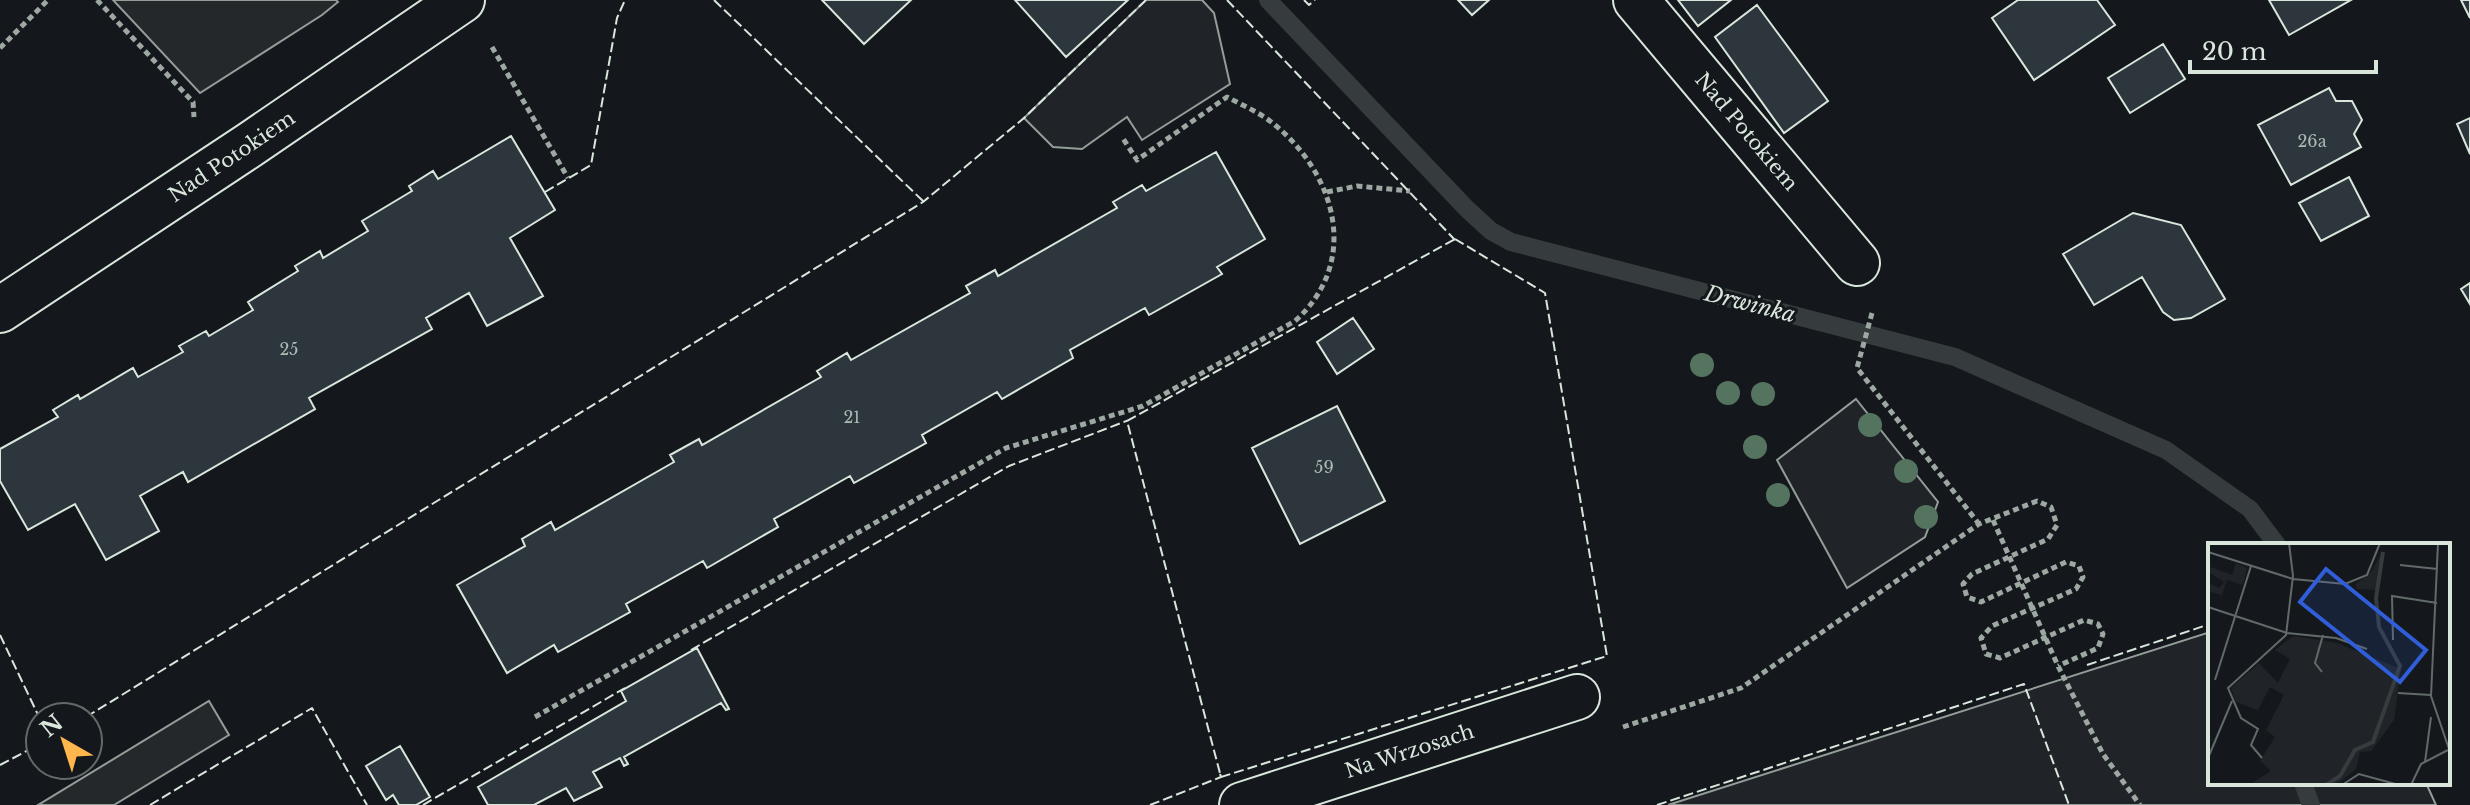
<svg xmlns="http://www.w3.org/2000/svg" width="2470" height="805" viewBox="0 0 2470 805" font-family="'Libre Baskerville',serif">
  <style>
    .green { fill: #202428; stroke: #939e99; stroke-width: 2 }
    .parking { fill: #24282b; stroke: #939e99; stroke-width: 2 }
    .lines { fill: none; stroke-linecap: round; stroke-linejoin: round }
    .stream { stroke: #363b3e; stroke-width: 18 }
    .building { fill: #2c363c; stroke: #d8e6dc; stroke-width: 2 }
    .minor-casing { stroke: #d8e6dc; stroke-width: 48 }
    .path { stroke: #9da8a2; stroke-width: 5; stroke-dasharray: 6 4; stroke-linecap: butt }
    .minor { stroke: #14181c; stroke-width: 44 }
    .fence { stroke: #d8e6dc; stroke-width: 2; stroke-dasharray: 10 4; stroke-linecap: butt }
    .tree { fill: #55745f }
    .labels { text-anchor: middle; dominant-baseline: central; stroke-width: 6; stroke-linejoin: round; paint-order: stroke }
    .number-label { font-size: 16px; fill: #adbab4 }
    .street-label { font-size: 20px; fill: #d8e6dc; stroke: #14181c }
    .water-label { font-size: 22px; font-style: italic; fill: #d8e6dc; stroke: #14181c }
    .inset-river { fill: none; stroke: #363b3e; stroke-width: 4 }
    .inset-road { fill: none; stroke: #626a69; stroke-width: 2 }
    .view { fill: #305dd8; fill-opacity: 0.15; stroke: #305dd8; stroke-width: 4 }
    .inset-edge { fill: none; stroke: #d8e6dc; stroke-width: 4 }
  </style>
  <rect width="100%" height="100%" fill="#14181c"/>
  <path class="green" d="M 1146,0 L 1202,0 L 1214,13 L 1230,84 L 1142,140 L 1127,117 L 1082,149 L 1053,147 L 1024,118 Z
    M 1856,399 L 1938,502 L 1925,537 L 1847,588 L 1777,460 Z
    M 2210,632 L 2210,783 L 2426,783 L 2436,805 L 1668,805 Z"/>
  <path class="parking" d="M 113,0 L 336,0 L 338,2 L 322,15 L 200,93 Z
    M 209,701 L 229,735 L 114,805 L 38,805 Z"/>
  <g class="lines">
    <path class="stream" d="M 1268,0 L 1467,209 L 1491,231 L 1511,242 L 1955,357 L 2166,450 L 2250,509 L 2277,545
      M 2303,783 L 2311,805"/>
  </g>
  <path class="building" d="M 822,0 L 911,0 L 864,44 Z
    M 1015,0 L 1128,0 L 1066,57 Z
    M 1458,0 L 1489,0 L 1472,15 Z
    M 1678,0 L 1731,0 L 1698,26 Z
    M 2018,0 L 2097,0 L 2115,25 L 2034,80 L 1992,18 Z
    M 2269,0 L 2351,0 L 2289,35 Z
    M 2461,0 L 2470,0 L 2470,18 Z
    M 1757,5 L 1828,101 L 1784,133 L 1715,37 Z
    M 2163,44 L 2185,79 L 2130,113 L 2108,78 Z
    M 2329,88 L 2336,101 L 2352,101 L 2362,120 L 2354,134 L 2361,147 L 2291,185 L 2258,125 Z
    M 2470,118 L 2470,154 L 2457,124 Z
    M 511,136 L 555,210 L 510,238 L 543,296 L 487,326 L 469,293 L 426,318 L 432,329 L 309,398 L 315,409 L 188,482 L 183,472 L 140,496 L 159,531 L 106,560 L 75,504 L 28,530 L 0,481 L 0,449 L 58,417 L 53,410 L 78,395 L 80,399 L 133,368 L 138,377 L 183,352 L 179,346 L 206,331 L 209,336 L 253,310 L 248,302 L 298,271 L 295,266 L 320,251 L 323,258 L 368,231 L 362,221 L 412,191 L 409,186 L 433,171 L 438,179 Z
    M 1216,152 L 1265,239 L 1217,267 L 1222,274 L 1149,315 L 1145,308 L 1070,350 L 1073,358 L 1002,399 L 997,392 L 922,435 L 926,443 L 854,483 L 850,476 L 774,519 L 778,527 L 707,568 L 703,561 L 626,604 L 630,612 L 558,652 L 554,645 L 507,673 L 457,585 L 525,546 L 522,539 L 551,522 L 555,530 L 674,462 L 670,455 L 699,439 L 702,445 L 821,377 L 817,371 L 847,353 L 851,360 L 970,293 L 966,286 L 995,270 L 998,276 L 1117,208 L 1113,202 L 1142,185 L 1146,191 Z
    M 2349,177 L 2369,216 L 2321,241 L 2299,203 Z
    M 2133,213 L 2181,225 L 2225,299 L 2191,318 L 2174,320 L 2163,312 L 2142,277 L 2094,305 L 2063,254 Z
    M 2470,283 L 2470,304 L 2461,289 Z
    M 1353,318 L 1374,349 L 1337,374 L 1317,342 Z
    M 1337,406 L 1385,501 L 1300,544 L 1252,448 Z
    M 697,648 L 729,709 L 726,710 L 721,703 L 624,757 L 628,764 L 624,766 L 620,758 L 593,772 L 602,787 L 574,801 L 566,788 L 534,805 L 488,805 L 478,787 L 626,701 L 621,691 Z
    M 400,746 L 430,797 L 416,805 L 399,805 L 393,795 L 386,800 L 366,766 Z"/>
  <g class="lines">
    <g class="minor-casing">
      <g id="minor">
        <path id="s1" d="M 1636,0 L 1857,263"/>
        <path id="s2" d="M 0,310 L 251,144 L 462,0"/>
        <path id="s3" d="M 1242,805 L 1577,697"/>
      </g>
    </g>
    <path class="path" d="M 97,0 L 193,102 L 194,117
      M 492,47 L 568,178
      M 0,48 L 48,0
      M 1327,192 L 1357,186 L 1410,191
      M 1872,313 L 1857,368 L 1979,524
      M 1993,520 L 2058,666 L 2103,754 L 2140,805
      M 535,717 L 1006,448 L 1143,406 L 1295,321 C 1360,263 1337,176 1275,125 C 1261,113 1244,106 1227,97 L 1137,160 L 1122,137
      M 1623,727 L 1741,688 L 1979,524 L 2037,501 L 2051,507 L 2057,525 L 2048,539 L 1972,574 L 1963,584 L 1967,597 L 1981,602 L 2066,562 L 2079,566 L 2083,577 L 2076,589 L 1992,626 L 1981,638 L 1986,654 L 2000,658 L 2084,620 L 2098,624 L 2103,634 L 2098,648 L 2058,666"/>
    <use href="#minor" class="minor"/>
    <path class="fence" d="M 714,0 L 924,202
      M 1227,0 L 1455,240
      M 1304,0 L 1309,5 L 1315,0
      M 545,192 L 591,165 L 617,18 L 625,0
      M 1455,239 L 1545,293 L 1607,656 L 1221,777 L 1127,421 Z
      M 0,635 L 40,719
      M 691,650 L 1009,466 L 1129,420
      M 2087,665 L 2210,624
      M 86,717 L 923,202 L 1024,118 L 1146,0
      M 0,765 L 40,744
      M 150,805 L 312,708 L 367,805
      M 423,805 L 625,688
      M 1150,805 L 1221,777 L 1220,774
      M 1657,805 L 2024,684 L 2069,805"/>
  </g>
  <g class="tree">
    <circle cx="1702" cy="365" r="12"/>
    <circle cx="1728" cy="393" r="12"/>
    <circle cx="1763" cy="394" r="12"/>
    <circle cx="1870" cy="425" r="12"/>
    <circle cx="1755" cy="447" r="12"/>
    <circle cx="1906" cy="471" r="12"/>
    <circle cx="1778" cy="495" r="12"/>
    <circle cx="1926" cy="517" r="12"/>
  </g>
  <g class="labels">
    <g class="number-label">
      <text x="2312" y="141">26a</text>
      <text x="289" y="349">25</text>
      <text x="852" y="417">21</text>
      <text x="1324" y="467">59</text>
    </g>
    <g class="street-label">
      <text stroke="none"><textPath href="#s1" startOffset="172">Nad Potokiem</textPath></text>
      <text stroke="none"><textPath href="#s2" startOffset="278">Nad Potokiem</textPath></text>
      <text stroke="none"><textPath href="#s3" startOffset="176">Na Wrzosach</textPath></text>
    </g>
    <g class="water-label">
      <text transform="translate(1750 304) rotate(14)">Drwinka</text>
    </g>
  </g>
  <g transform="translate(2208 543)">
    <rect width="242" height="242" fill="#14181c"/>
    <path d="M 174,9 L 170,47 L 149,46 L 148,41 L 163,29 ZM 28,20 L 39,25 L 35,42 L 19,37 L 14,52 L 0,48 L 0,40 L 11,45 L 16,39 L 0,29 L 0,23 L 24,32 ZM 85,93 L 129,100 L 193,126 L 186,177 L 163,208 L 152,209 L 148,226 L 128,242 L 41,242 L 63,228 L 52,218 L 67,194 L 58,187 L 76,152 L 62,144 L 50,167 L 28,159 L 23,145 L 51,120 L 70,140 L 82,116 L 67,107 Z" fill="#202428"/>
    <path class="inset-river" d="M 118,242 L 132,233 L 147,207 L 165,199 L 192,123 L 171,84 L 168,55 L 175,9"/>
    <path class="inset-road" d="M 230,0 L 223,153 L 242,209M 0,9 L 85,36 L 137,41 L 159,32 L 172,0M 192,22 L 229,26M 0,64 L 79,90 L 128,95 L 159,106M 185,97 L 184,53 L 229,60M 114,129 L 107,120 L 115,92M 7,137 L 43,23M 190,150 L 223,152M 0,215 L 24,158M 54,215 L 43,202 L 50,186 L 33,175 L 20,145 L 78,92 L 85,33 L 81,0M 217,219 L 223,174M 134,242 L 151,231 L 191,242M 203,242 L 213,221 L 240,207"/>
    <path class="view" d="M 118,26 L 218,107 L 192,139 L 92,59 Z"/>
    <rect width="242" height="242" class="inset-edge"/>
  </g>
  <g transform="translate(64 741) rotate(321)"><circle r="38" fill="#14181c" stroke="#626a69" stroke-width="2"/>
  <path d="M0-6L14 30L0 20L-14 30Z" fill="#ffb74d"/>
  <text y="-12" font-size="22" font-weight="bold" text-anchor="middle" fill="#d8e6dc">N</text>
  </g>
  <path d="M2190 60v12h186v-12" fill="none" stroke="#d8e6dc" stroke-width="4"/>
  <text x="2202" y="60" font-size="24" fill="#d8e6dc" stroke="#14181c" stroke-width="6" paint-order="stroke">20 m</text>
</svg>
